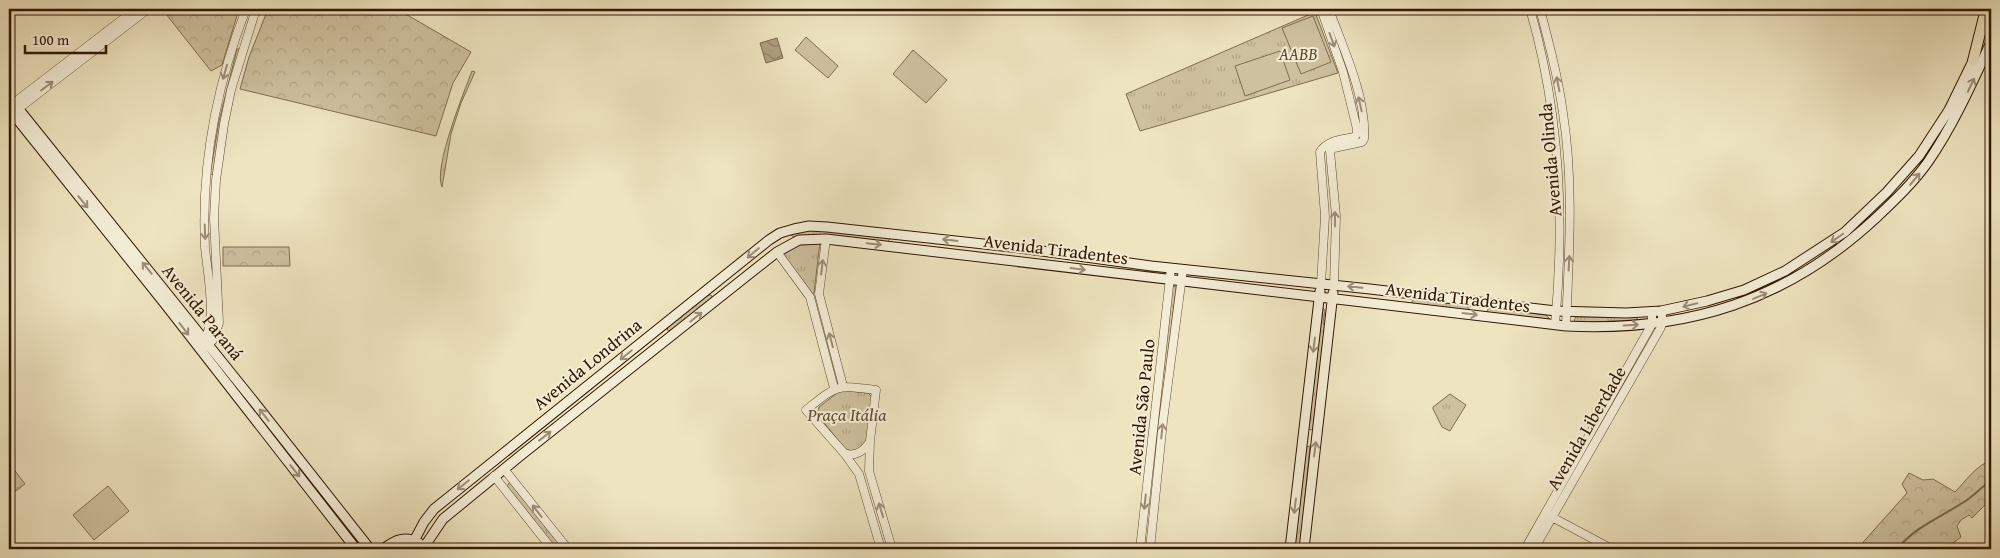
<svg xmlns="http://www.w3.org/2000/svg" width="2000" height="558" viewBox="0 0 2000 558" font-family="'Gentium Book Plus',serif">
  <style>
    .grass { fill: url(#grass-tufts); stroke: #806c50 }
    .forest { fill: url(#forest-crowns); stroke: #806c50 }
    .pitch { fill: #cec19f; stroke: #806c50 }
    .water { fill: url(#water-waves); stroke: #7c684c }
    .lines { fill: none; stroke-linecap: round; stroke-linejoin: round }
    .stream { stroke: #7c684c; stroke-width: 2 }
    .tertiary-casing { stroke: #604a30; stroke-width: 9 }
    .secondary-casing { stroke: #311700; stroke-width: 11 }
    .trunk-casing { stroke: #311700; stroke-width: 12 }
    .tertiary { stroke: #f4edd6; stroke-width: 8 }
    .secondary { stroke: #f4edd6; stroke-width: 9 }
    .trunk { stroke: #eee4c0; stroke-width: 10 }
    .oneway { stroke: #9c8d76 }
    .labels { text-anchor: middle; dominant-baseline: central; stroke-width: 4; stroke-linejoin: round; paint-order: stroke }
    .park-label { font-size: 18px; font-style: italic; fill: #604a30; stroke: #f4edd6 }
    .street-label { font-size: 18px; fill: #311700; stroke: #f4edd6 }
  </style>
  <defs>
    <pattern id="grass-tufts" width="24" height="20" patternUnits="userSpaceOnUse" patternTransform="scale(1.25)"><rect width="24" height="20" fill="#cec19f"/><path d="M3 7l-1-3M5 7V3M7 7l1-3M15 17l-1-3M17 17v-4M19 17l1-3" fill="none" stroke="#b1a587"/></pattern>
    <pattern id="forest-crowns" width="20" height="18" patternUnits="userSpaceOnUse" patternTransform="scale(1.25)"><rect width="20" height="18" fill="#cec19f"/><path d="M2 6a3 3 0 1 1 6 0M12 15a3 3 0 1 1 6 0" fill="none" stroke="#b1a587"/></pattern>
    <pattern id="water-waves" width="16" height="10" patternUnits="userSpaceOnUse" patternTransform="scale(1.25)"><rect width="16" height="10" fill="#ae9e7f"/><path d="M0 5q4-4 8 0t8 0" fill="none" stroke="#8e8066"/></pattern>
  </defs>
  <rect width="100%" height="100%" fill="#eee4c0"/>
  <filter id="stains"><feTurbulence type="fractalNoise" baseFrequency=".004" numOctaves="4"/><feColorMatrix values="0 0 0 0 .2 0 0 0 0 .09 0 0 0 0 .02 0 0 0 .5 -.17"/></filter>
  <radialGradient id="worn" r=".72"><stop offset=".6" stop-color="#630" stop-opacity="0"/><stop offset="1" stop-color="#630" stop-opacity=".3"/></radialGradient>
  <path class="grass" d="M 1315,12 L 1338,73 L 1140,131 L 1126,94 Z
    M 237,49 L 241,49 L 213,175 L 210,174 L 219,121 Z
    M 472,71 L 475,72 L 461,103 L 451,134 L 442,187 C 433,168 464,92 472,71 Z
    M 811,229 L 889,237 L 890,239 L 887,242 L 821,235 L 794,237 L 791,235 L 791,233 Z
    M 820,242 L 814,293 L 812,294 L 782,253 L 792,245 Z
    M 1172,286 L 1176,287 L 1161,411 L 1157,411 Z
    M 708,295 L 711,295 L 713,299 L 672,331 L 667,330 L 668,327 Z
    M 1415,299 L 1466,305 L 1470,310 L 1468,311 L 1413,305 L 1412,301 Z
    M 1323,308 L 1325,310 L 1323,323 L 1325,326 L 1313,429 L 1311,430 L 1308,429 Z
    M 1490,308 L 1546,315 L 1550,319 L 1489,314 L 1487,310 Z
    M 1576,317 L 1635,317 L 1638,319 L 1636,321 L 1576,322 L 1574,320 Z
    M 841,390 L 868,393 L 872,397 C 870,409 871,445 859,450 C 856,452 850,451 847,451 L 817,414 L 819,407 Z
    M 1450,394 L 1466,405 L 1450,431 L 1442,427 L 1433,409 L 1433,407 Z
    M 1310,446 L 1300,549 L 1294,549 L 1306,447 Z
    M 509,483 L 511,483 L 564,549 L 556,549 L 507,487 Z"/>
  <path class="forest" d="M 162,9 L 239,9 L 222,65 L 211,71 Z
    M 268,9 L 397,9 L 471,52 L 453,83 L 436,136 L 240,89 L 249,57 Z
    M 223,247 L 289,247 L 290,266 L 223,266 Z
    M 1991,461 L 1991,499 L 1972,518 L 1969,515 L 1961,520 L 1957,526 L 1961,537 L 1953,543 L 1952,549 L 1857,549 L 1907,493 L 1902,484 L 1909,473 L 1923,480 L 1933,479 L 1955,492 C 1965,482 1977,464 1991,461 Z
    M 9,463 L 25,484 L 9,496 Z"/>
  <path class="pitch" d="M 1313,16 L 1331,62 L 1301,74 L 1282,28 Z
    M 806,37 L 838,66 L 828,78 L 795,50 Z
    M 913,50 L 947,80 L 926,103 L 893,74 Z
    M 1280,51 L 1290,80 L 1245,96 L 1235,66 Z
    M 108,486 L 129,511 L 94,540 L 73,515 Z"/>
  <path class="water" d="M 777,38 L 783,58 L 766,63 L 760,43 Z"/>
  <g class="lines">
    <path class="stream" d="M 1897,549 C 1916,526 1943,516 1967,500 C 1976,494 1983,486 1991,480"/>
    <g class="tertiary-casing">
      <path id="tertiary" d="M 1321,9 L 1343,72 L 1357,129 L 1357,134 L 1354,137 C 1341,140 1327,140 1320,152 L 1325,216 L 1321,284
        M 1329,9 C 1343,48 1367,98 1364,139 L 1362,142 L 1334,148 L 1330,151 L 1336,216 L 1334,285
        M 1530,9 C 1560,112 1565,218 1555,325
        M 1540,9 C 1549,43 1558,77 1563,113 C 1574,184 1569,254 1566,326
        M 11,105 L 136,9
        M 9,116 L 148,9
        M 826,239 L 819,294 L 843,386
        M 777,252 L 810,297 L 834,388
        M 201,343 C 219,327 207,271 205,247 C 201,166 217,84 246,9
        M 204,349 L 213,340 L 219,323 L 214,218 L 216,180 L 224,124 L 231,90 L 256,9
        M 844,453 C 854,457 863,452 869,443
        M 504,469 L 568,549
        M 494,476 L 552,549
        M 1550,516 L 1612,549
        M 881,549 L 859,474 L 844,453 L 806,410 C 839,384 835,385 876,390 L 870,441 L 869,471 L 892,549
        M 1140,549 L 1171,268
        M 1150,549 L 1163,421 L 1183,269
        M 1525,549 L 1652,324 L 1652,312
        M 1534,549 L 1660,329 L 1663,322 L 1661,311"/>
    </g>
    <g class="secondary-casing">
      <path id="secondary" d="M 9,97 L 255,403 L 370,549
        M 9,109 L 165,304 L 356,549
        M 414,541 L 424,522 L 434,509 L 769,240 L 780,233 L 794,229 L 809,226 L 827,227 L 1020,248 L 1151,266 L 1370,289 L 1556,311 L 1626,313 L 1661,311 L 1707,301 L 1744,290 L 1785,271 L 1845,232 L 1887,192 L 1919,156 L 1949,110 L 1973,61
        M 424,547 L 443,519 L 520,456 L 777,252 L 799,240 L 826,239 L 1566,326 C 1687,332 1787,301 1877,217 C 1895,200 1913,183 1928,162 C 1954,124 1972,83 1991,42
        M 383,549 C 395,540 405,535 419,543
        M 1290,549 L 1320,291
        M 1304,549 L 1333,293"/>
    </g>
    <g class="trunk-casing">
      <path id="trunk" d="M 1973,61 L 1986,9"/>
    </g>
    <use href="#tertiary" class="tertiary"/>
    <use href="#secondary" class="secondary"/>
    <use href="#trunk" class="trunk"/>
  </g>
  <defs><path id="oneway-shaft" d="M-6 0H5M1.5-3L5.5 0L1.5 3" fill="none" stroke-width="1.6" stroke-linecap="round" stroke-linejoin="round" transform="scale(1.25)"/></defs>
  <g class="oneway">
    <use href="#oneway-shaft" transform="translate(1332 40) rotate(70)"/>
    <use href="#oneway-shaft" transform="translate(225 72) rotate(106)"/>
    <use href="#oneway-shaft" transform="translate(1558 84) rotate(-101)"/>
    <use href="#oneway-shaft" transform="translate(1971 85) rotate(-65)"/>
    <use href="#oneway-shaft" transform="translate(47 86) rotate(-37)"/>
    <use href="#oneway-shaft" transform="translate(1360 104) rotate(-103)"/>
    <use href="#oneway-shaft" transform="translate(1915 179) rotate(-50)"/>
    <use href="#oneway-shaft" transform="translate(83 202) rotate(51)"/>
    <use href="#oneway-shaft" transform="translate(1335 219) rotate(-91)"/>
    <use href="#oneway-shaft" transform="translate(205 232) rotate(88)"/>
    <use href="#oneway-shaft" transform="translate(1837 238) rotate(145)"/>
    <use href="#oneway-shaft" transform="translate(950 240) rotate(-173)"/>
    <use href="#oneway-shaft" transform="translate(874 244) rotate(6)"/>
    <use href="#oneway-shaft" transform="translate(753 253) rotate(140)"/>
    <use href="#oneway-shaft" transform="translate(1569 263) rotate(-87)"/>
    <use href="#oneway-shaft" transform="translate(822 267) rotate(-83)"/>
    <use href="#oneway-shaft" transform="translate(147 268) rotate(-129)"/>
    <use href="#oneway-shaft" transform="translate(1078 269) rotate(7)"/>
    <use href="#oneway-shaft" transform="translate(1355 287) rotate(-174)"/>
    <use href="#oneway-shaft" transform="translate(1760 296) rotate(-23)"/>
    <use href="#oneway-shaft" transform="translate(1690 305) rotate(167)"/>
    <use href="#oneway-shaft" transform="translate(1470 314) rotate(7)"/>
    <use href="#oneway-shaft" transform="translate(696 317) rotate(-39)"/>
    <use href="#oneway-shaft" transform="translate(1631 325) rotate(-3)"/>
    <use href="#oneway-shaft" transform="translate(184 329) rotate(52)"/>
    <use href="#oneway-shaft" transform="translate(831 340) rotate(-105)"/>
    <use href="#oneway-shaft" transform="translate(1314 345) rotate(97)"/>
    <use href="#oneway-shaft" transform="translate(626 355) rotate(141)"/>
    <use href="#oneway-shaft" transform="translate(264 415) rotate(-128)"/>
    <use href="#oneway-shaft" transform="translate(1162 431) rotate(-84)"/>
    <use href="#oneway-shaft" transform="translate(545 436) rotate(-38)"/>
    <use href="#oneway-shaft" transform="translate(1315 449) rotate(-83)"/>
    <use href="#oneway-shaft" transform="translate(295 471) rotate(51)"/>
    <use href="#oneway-shaft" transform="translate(463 485) rotate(141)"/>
    <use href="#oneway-shaft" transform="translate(1145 502) rotate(96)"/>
    <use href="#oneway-shaft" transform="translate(1295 506) rotate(97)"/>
    <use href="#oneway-shaft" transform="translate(881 510) rotate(-107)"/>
    <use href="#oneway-shaft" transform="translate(537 511) rotate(-128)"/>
  </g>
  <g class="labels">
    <g class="park-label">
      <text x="1298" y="53">AABB</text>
      <text x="847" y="414">Praça Itália</text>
    </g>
    <g class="street-label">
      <text transform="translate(1550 160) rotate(-95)">Avenida Olinda</text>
      <text transform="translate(1056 249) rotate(7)">Avenida Tiradentes</text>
      <text transform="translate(1458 297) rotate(7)">Avenida Tiradentes</text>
      <text transform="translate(203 312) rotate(51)">Avenida Paraná</text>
      <text transform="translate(587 364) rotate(-39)">Avenida Londrina</text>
      <text transform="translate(1141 407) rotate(-84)">Avenida São Paulo</text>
      <text transform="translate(1586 428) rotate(-60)">Avenida Liberdade</text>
    </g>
  </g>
  <rect width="2000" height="558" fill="none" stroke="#eee4c0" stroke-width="30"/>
  <rect x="10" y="10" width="1980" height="538" fill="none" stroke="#311700" stroke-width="2.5"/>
  <rect x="15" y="15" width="1970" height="528" fill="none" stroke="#311700"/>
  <path d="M25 45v8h81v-8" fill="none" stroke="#311700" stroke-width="2.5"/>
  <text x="32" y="45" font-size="15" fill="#311700" stroke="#f4edd6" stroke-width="4" paint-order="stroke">100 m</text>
  <rect width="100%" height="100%" filter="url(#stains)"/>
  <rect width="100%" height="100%" fill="url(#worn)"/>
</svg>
